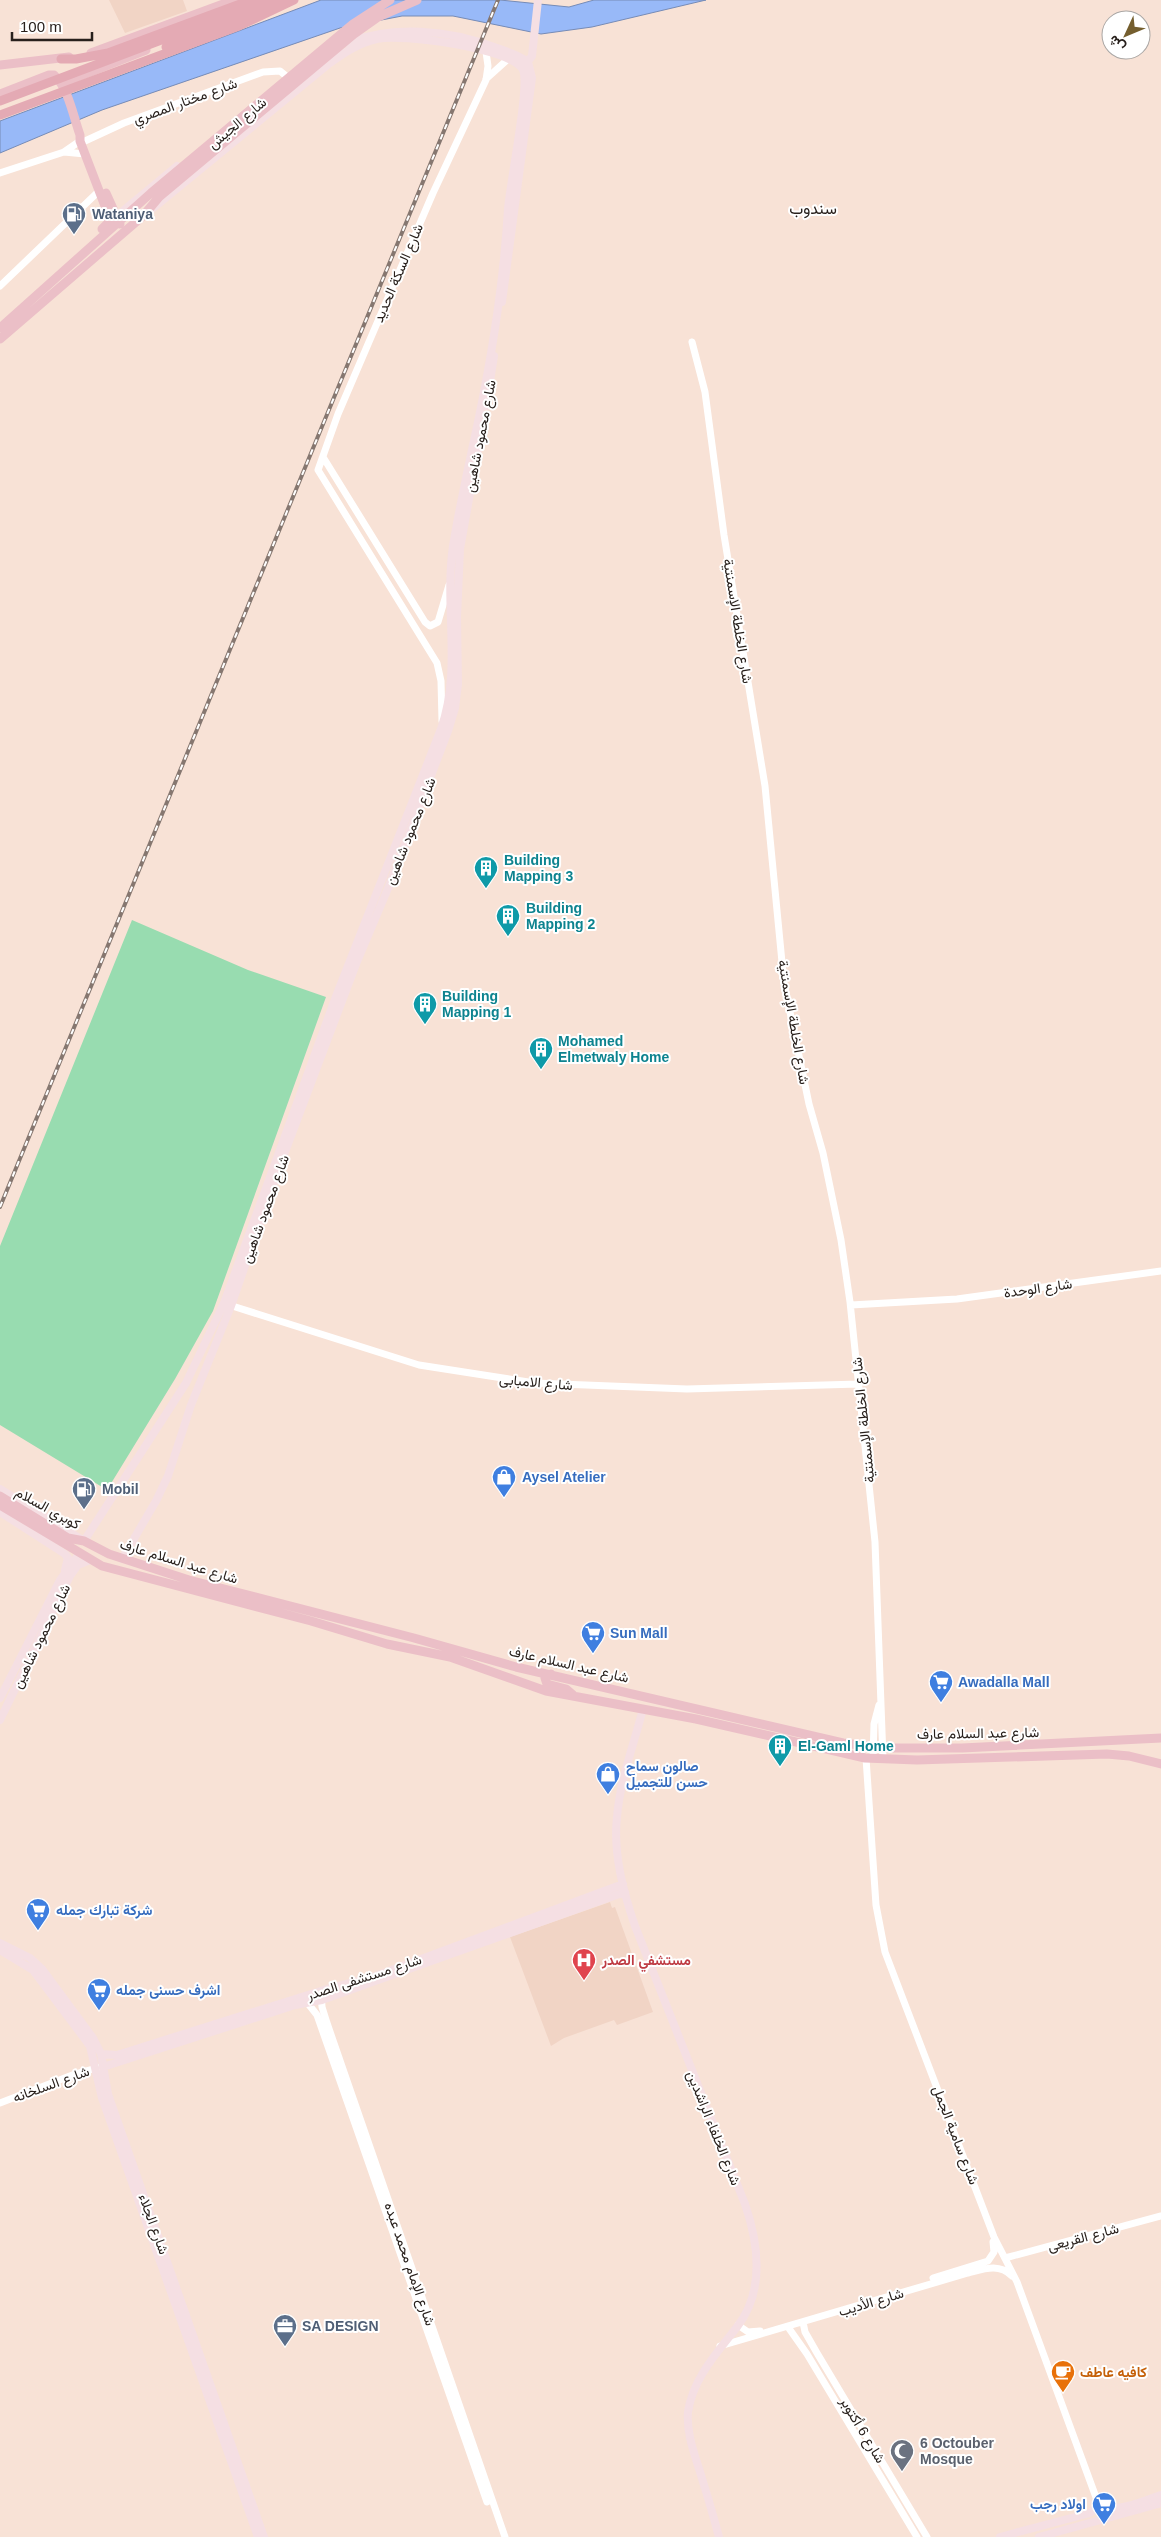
<svg xmlns="http://www.w3.org/2000/svg" width="1161" height="2537" viewBox="0 0 1161 2537" font-family="Helvetica,Vazirmatn,sans-serif">
  <style>
    .built { fill: #f1d4c5 }
    .green { fill: #98dcb0 }
    .water { fill: #98b9f8; stroke: #768bb6 }
    .lines { fill: none; stroke-linecap: round; stroke-linejoin: round }
    .tertiary { stroke: #fff; stroke-width: 7 }
    .secondary { stroke: #f5dfe3; stroke-width: 8 }
    .primary { stroke: #ebbfc7; stroke-width: 9 }
    .trunk { stroke: #e4aab4; stroke-width: 9 }
    .rail-casing { stroke: #867770; stroke-width: 4 }
    .rail { stroke: #fff; stroke-width: 2; stroke-dasharray: 5.5; stroke-linecap: butt }
    .labels { text-anchor: middle; dominant-baseline: central; stroke-width: 4; stroke-linejoin: round; paint-order: stroke }
    .street-label { font-size: 14px; fill: #28201c; stroke: #fff }
    .service-label { font-size: 14px; font-weight: bold; fill: #4e5e75; stroke: #fff; text-anchor: start }
    .culture-label { font-size: 14px; font-weight: bold; fill: #0d838f; stroke: #fff; text-anchor: start }
    .shop-label { font-size: 14px; font-weight: bold; fill: #366cbe; stroke: #fff; text-anchor: start }
    .health-label { font-size: 14px; font-weight: bold; fill: #be3a42; stroke: #fff; text-anchor: start }
    .food-label { font-size: 14px; font-weight: bold; fill: #c56008; stroke: #fff; text-anchor: start }
    .worship-label { font-size: 14px; font-weight: bold; fill: #5b616d; stroke: #fff; text-anchor: start }
    .quarter-label { font-size: 16px; fill: #28201c; stroke: #fff }
  </style>
  <rect width="100%" height="100%" fill="#f8e2d6"/>
  <path class="built" d="M 109,0 L 183,0 L 187,11 L 125,33 Z
    M 610,1902 L 612,1908 L 615,1907 L 653,2012 L 617,2025 L 614,2020 L 564,2038 L 551,2046 L 510,1937 Z"/>
  <path class="green" d="M 132,920 L 248,970 L 326,997 L 213,1311 L 175,1379 L 107,1490 L 0,1425 L 0,1246 Z"/>
  <path class="water" d="M 321,0 L 500,0 L 569,7 L 594,0 L 706,0 L 592,27 L 541,34 L 453,16 L 402,16 L 340,28 L 102,110 L 0,153 L 0,121 Z"/>
  <g class="lines">
    <path class="tertiary" d="M 486,79 L 508,59
      M 85,141 L 124,123 L 263,72 L 280,71 L 291,80
      M 64,152 L 85,154
      M 0,173 L 64,152 L 80,141
      M 0,286 L 99,191
      M 692,342 L 705,392 L 724,535 L 765,786 L 784,983 L 809,1104 L 823,1153 L 841,1240 L 850,1302 L 875,1542 L 883,1759
      M 323,457 L 425,622 L 430,626 L 438,622 L 449,585
      M 442,721 L 441,681 L 437,663 L 318,470 L 338,414 L 433,193 L 486,80 L 488,66 L 486,52
      M 226,1304 L 419,1365 L 535,1383 L 687,1389 L 859,1384
      M 851,1305 L 957,1299 L 1161,1271
      M 866,1758 L 876,1905 L 885,1952 L 994,2237 L 1017,2282 L 1097,2500
      M 873,1758 L 874,1724 L 879,1705
      M 321,1991 L 322,2007 L 327,2023 L 505,2537
      M 306,2001 L 317,2015 L 487,2502
      M 0,2103 L 75,2074 L 100,2067
      M 1005,2258 L 1161,2216
      M 933,2278 L 988,2261 L 994,2252 L 993,2242
      M 803,2322 L 805,2332 L 817,2353 L 927,2537
      M 738,2325 L 748,2332 L 760,2331
      M 788,2327 L 807,2354 L 917,2537
      M 720,2346 L 968,2273 C 984,2269 999,2263 1012,2276"/>
    <path class="secondary" d="M 345,43 C 393,25 448,29 497,48 C 508,52 519,55 528,62
      M 525,65 L 532,56 L 538,0
      M 113,219 L 177,166
      M 502,302 L 532,78 L 528,62
      M 486,406 L 494,356
      M 0,1489 L 84,1541 L 186,1383 L 224,1303 L 335,999 L 441,729 C 462,671 444,606 453,546 C 460,503 470,460 479,417 C 493,349 504,278 508,209 C 510,183 530,86 523,70 C 513,48 400,33 377,39 C 359,43 345,52 330,63 L 151,210
      M 0,1512 L 65,1554 L 68,1558 L 65,1570
      M 122,1559 L 156,1501 L 168,1476 L 191,1405 L 231,1306 L 280,1165 L 356,964 L 389,886 L 448,731 L 455,708 L 458,684 L 457,617 L 460,549 L 482,427
      M 0,1698 L 60,1580 L 79,1554
      M 643,1709 C 634,1744 620,1780 617,1817 C 613,1853 623,1891 635,1926 L 745,2204 C 759,2245 765,2291 737,2327 C 717,2353 693,2378 688,2412 C 686,2436 697,2460 703,2482 C 709,2500 714,2519 719,2537
      M 0,1720 L 70,1576 L 78,1565 L 90,1560
      M 0,1943 L 30,1958 L 42,1969 L 93,2038 L 101,2054 L 108,2094 L 264,2537
      M 0,1950 L 33,1970 L 90,2046 L 102,2098 L 258,2537
      M 101,2054 L 117,2055 L 327,1989 L 370,1978 L 623,1884
      M 103,2067 L 295,2005 L 322,2000 L 625,1892
      M 1097,2500 C 1109,2518 1144,2500 1161,2495
      M 1000,2537 L 1090,2513 L 1096,2508 L 1097,2500
      M 1039,2537 L 1161,2503"/>
    <path class="primary" d="M 91,53 L 234,0
      M 0,65 L 69,57
      M 64,91 L 70,80 L 146,50
      M 0,94 L 49,75 L 54,75 C 69,89 73,116 80,135 L 80,141 L 108,214 L 110,221 L 102,229
      M 106,193 L 120,224
      M 0,328 L 151,193 L 353,24 L 390,0
      M 0,339 L 144,215 L 159,197 L 354,34 L 378,17 L 417,0
      M 0,1496 L 68,1538 L 84,1541 L 109,1554 L 189,1580 L 414,1638 L 516,1667 L 843,1743 L 883,1748 L 962,1748 L 1161,1738
      M 0,1505 L 102,1566 L 311,1621 L 387,1644 L 450,1657 L 546,1691 L 696,1719 L 865,1758 L 917,1760 L 1107,1754 L 1129,1756 L 1161,1764
      M 551,1674 L 545,1678 L 547,1684 L 566,1689 L 573,1695"/>
    <path class="trunk" d="M 166,47 L 282,0
      M 61,59 L 76,59 L 108,53 L 251,0
      M 0,101 L 267,0
      M 0,115 L 239,26 L 294,0"/>
    <g class="rail-casing">
      <path id="rail" d="M 0,1207 L 498,0"/>
    </g>
    <use href="#rail" class="rail"/>
  </g>
  <defs>
    <g id="fuel-pin" transform="scale(1.25)"><path d="M0 17L-7.5 6A9.5 9.5 0 1 1 7.5 6Z" fill="#5c6f8a" stroke="#fff"/><path d="M-5.5-6h7V0h2V4h1.3V-2.5L3-4.5l.8-.8L6-3V5H2.5V1h-1V6h-7ZM-4.2-4.7v3.2H.2V-4.7Z" fill="#fff"/></g>
    <g id="building-pin" transform="scale(1.25)"><path d="M0 17L-7.5 6A9.5 9.5 0 1 1 7.5 6Z" fill="#0f9aa8" stroke="#fff"/><path d="M-4-6H4V6H1V3H-1V6H-4ZM-2.5-4.3h1.7v1.8h-1.7ZM.8-4.3h1.7v1.8H.8ZM-2.5-1h1.7V.8h-1.7ZM.8-1h1.7V.8H.8Z" fill="#fff"/></g>
    <g id="shop-pin" transform="scale(1.25)"><path d="M0 17L-7.5 6A9.5 9.5 0 1 1 7.5 6Z" fill="#3f7fe0" stroke="#fff"/><path d="M-5-2.5h2.3a2.7 3.5 0 0 1 5.4 0H5L5.5 6h-11ZM-1.5-2.5h3a1.5 2.3 0 0 0-3 0Z" fill="#fff"/></g>
    <g id="supermarket-pin" transform="scale(1.25)"><path d="M0 17L-7.5 6A9.5 9.5 0 1 1 7.5 6Z" fill="#3f7fe0" stroke="#fff"/><path d="M-6-5.5h2.5l.6 2H6L4.5 2H-2.5L-4.4-4H-6ZM-1.5 3.2a1.3 1.3 0 1 0 .1 0ZM3 3.2a1.3 1.3 0 1 0 .1 0Z" fill="#fff"/></g>
    <g id="hospital-pin" transform="scale(1.25)"><path d="M0 17L-7.5 6A9.5 9.5 0 1 1 7.5 6Z" fill="#e0444e" stroke="#fff"/><path d="M-5-5h3v3.5h4V-5h3V5h-3V1.5h-4V5h-3Z" fill="#fff"/></g>
    <g id="office-pin" transform="scale(1.25)"><path d="M0 17L-7.5 6A9.5 9.5 0 1 1 7.5 6Z" fill="#5c6f8a" stroke="#fff"/><path d="M-6-3h4V-5.5h4V-3h4V5H-6ZM-1-4.5V-3h2v-1.5ZM-6 0V1H6V0Z" fill="#fff"/></g>
    <g id="cafe-pin" transform="scale(1.25)"><path d="M0 17L-7.5 6A9.5 9.5 0 1 1 7.5 6Z" fill="#e8710a" stroke="#fff"/><path d="M-5.5-4.5H6V0H3Q3 3.5 0 3.5H-2.5Q-5.5 3.5-5.5 0ZM3-3.2v2h1.7v-2ZM-6 4.5H4V6H-6Z" fill="#fff"/></g>
    <g id="mosque-pin" transform="scale(1.25)"><path d="M0 17L-7.5 6A9.5 9.5 0 1 1 7.5 6Z" fill="#6b7280" stroke="#fff"/><path d="M3.5-4.9A6 6 0 1 0 3.5 4.9A5 5 0 1 1 3.5-4.9Z" fill="#fff"/></g>
  </defs>
  <g fill-rule="evenodd">
    <use href="#fuel-pin" x="74" y="214"/>
    <use href="#building-pin" x="486" y="868"/>
    <use href="#building-pin" x="508" y="916"/>
    <use href="#building-pin" x="425" y="1004"/>
    <use href="#building-pin" x="541" y="1049"/>
    <use href="#shop-pin" x="504" y="1477"/>
    <use href="#fuel-pin" x="84" y="1489"/>
    <use href="#supermarket-pin" x="593" y="1633"/>
    <use href="#supermarket-pin" x="941" y="1682"/>
    <use href="#building-pin" x="780" y="1746"/>
    <use href="#shop-pin" x="608" y="1774"/>
    <use href="#supermarket-pin" x="38" y="1910"/>
    <use href="#hospital-pin" x="584" y="1960"/>
    <use href="#supermarket-pin" x="99" y="1990"/>
    <use href="#office-pin" x="285" y="2326"/>
    <use href="#cafe-pin" x="1063" y="2372"/>
    <use href="#mosque-pin" x="902" y="2451"/>
    <use href="#supermarket-pin" x="1104" y="2504"/>
  </g>
  <g class="labels">
    <g class="street-label">
      <text transform="translate(185 101) rotate(-20)">شارع مختار المصري</text>
      <text transform="translate(237 123) rotate(-40)">شارع الجيش</text>
      <text transform="translate(398 273) rotate(-67)">شارع السكة الحديد</text>
      <text transform="translate(480 436) rotate(-79)">شارع محمود شاهين</text>
      <text transform="translate(738 621) rotate(81)">شارع الخلطة الإسمنتية</text>
      <text transform="translate(410 831) rotate(-68)">شارع محمود شاهين</text>
      <text transform="translate(794 1022) rotate(80)">شارع الخلطة الإسمنتية</text>
      <text transform="translate(265 1209) rotate(-70)">شارع محمود شاهين</text>
      <text transform="translate(1038 1288) rotate(-8)">شارع الوحدة</text>
      <text transform="translate(536 1382) rotate(5)">شارع الامبابى</text>
      <text transform="translate(863 1420) rotate(-96)">شارع الخلطة الإسمنتية</text>
      <text transform="translate(48 1508) rotate(29)">كوبري السلام</text>
      <text transform="translate(179 1561) rotate(17)">شارع عبد السلام عارف</text>
      <text transform="translate(41 1636) rotate(-64)">شارع محمود شاهين</text>
      <text transform="translate(569 1664) rotate(13)">شارع عبد السلام عارف</text>
      <text transform="translate(978 1733) rotate(-1)">شارع عبد السلام عارف</text>
      <text transform="translate(364 1977) rotate(-18)">شارع مستشفى الصدر</text>
      <text transform="translate(51 2084) rotate(-20)">شارع السلخانه</text>
      <text transform="translate(714 2128) rotate(68)">شارع الخلفاء الراشدين</text>
      <text transform="translate(956 2135) rotate(69)">شارع سامية الجمل</text>
      <text transform="translate(154 2224) rotate(70)">شارع الجلاء</text>
      <text transform="translate(1083 2237) rotate(-15)">شارع القريعى</text>
      <text transform="translate(410 2264) rotate(71)">شارع الإمام محمد عبده</text>
      <text transform="translate(871 2302) rotate(-17)">شارع الأديب</text>
      <text transform="translate(863 2430) rotate(59)">شارع 6 أكتوبر</text>
    </g>
    <g class="service-label">
      <text x="92" y="214">Wataniya</text>
      <text x="102" y="1489">Mobil</text>
      <text x="302" y="2326">SA DESIGN</text>
    </g>
    <g class="culture-label">
      <text x="504" y="860">Building<tspan x="504" dy="16">Mapping 3</tspan></text>
      <text x="526" y="908">Building<tspan x="526" dy="16">Mapping 2</tspan></text>
      <text x="442" y="996">Building<tspan x="442" dy="16">Mapping 1</tspan></text>
      <text x="558" y="1041">Mohamed<tspan x="558" dy="16">Elmetwaly Home</tspan></text>
      <text x="798" y="1746">El-Gaml Home</text>
    </g>
    <g class="shop-label">
      <text x="522" y="1477">Aysel Atelier</text>
      <text x="610" y="1633">Sun Mall</text>
      <text x="958" y="1682">Awadalla Mall</text>
      <text x="626" y="1766">صالون سماح<tspan x="626" dy="16">حسن للتجميل</tspan></text>
      <text x="56" y="1910">شركة تبارك جمله</text>
      <text x="116" y="1990">اشرف حسنى جمله</text>
      <text x="1086" y="2504" text-anchor="end">اولاد رجب</text>
    </g>
    <g class="health-label">
      <text x="602" y="1960">مستشفي الصدر</text>
    </g>
    <g class="food-label">
      <text x="1080" y="2372">كافيه عاطف</text>
    </g>
    <g class="worship-label">
      <text x="920" y="2443">6 Octouber<tspan x="920" dy="16">Mosque</tspan></text>
    </g>
    <g class="quarter-label">
      <text x="813" y="208">سندوب</text>
    </g>
  </g>
  <g transform="translate(1126 35) rotate(226)"><circle r="24" fill="#ffffff" stroke="#a9a6a4"/>
  <path d="M0-4L9 19L0 12L-9 19Z" fill="#745e2e"/>
  <text y="-8" font-size="14" font-weight="bold" text-anchor="middle" fill="#28201c">ش</text>
  </g>
  <path d="M12 32v8h80v-8" fill="none" stroke="#28201c" stroke-width="2.5"/>
  <text x="20" y="32" font-size="15" fill="#28201c" stroke="#ffffff" stroke-width="4" paint-order="stroke">100 m</text>
</svg>
